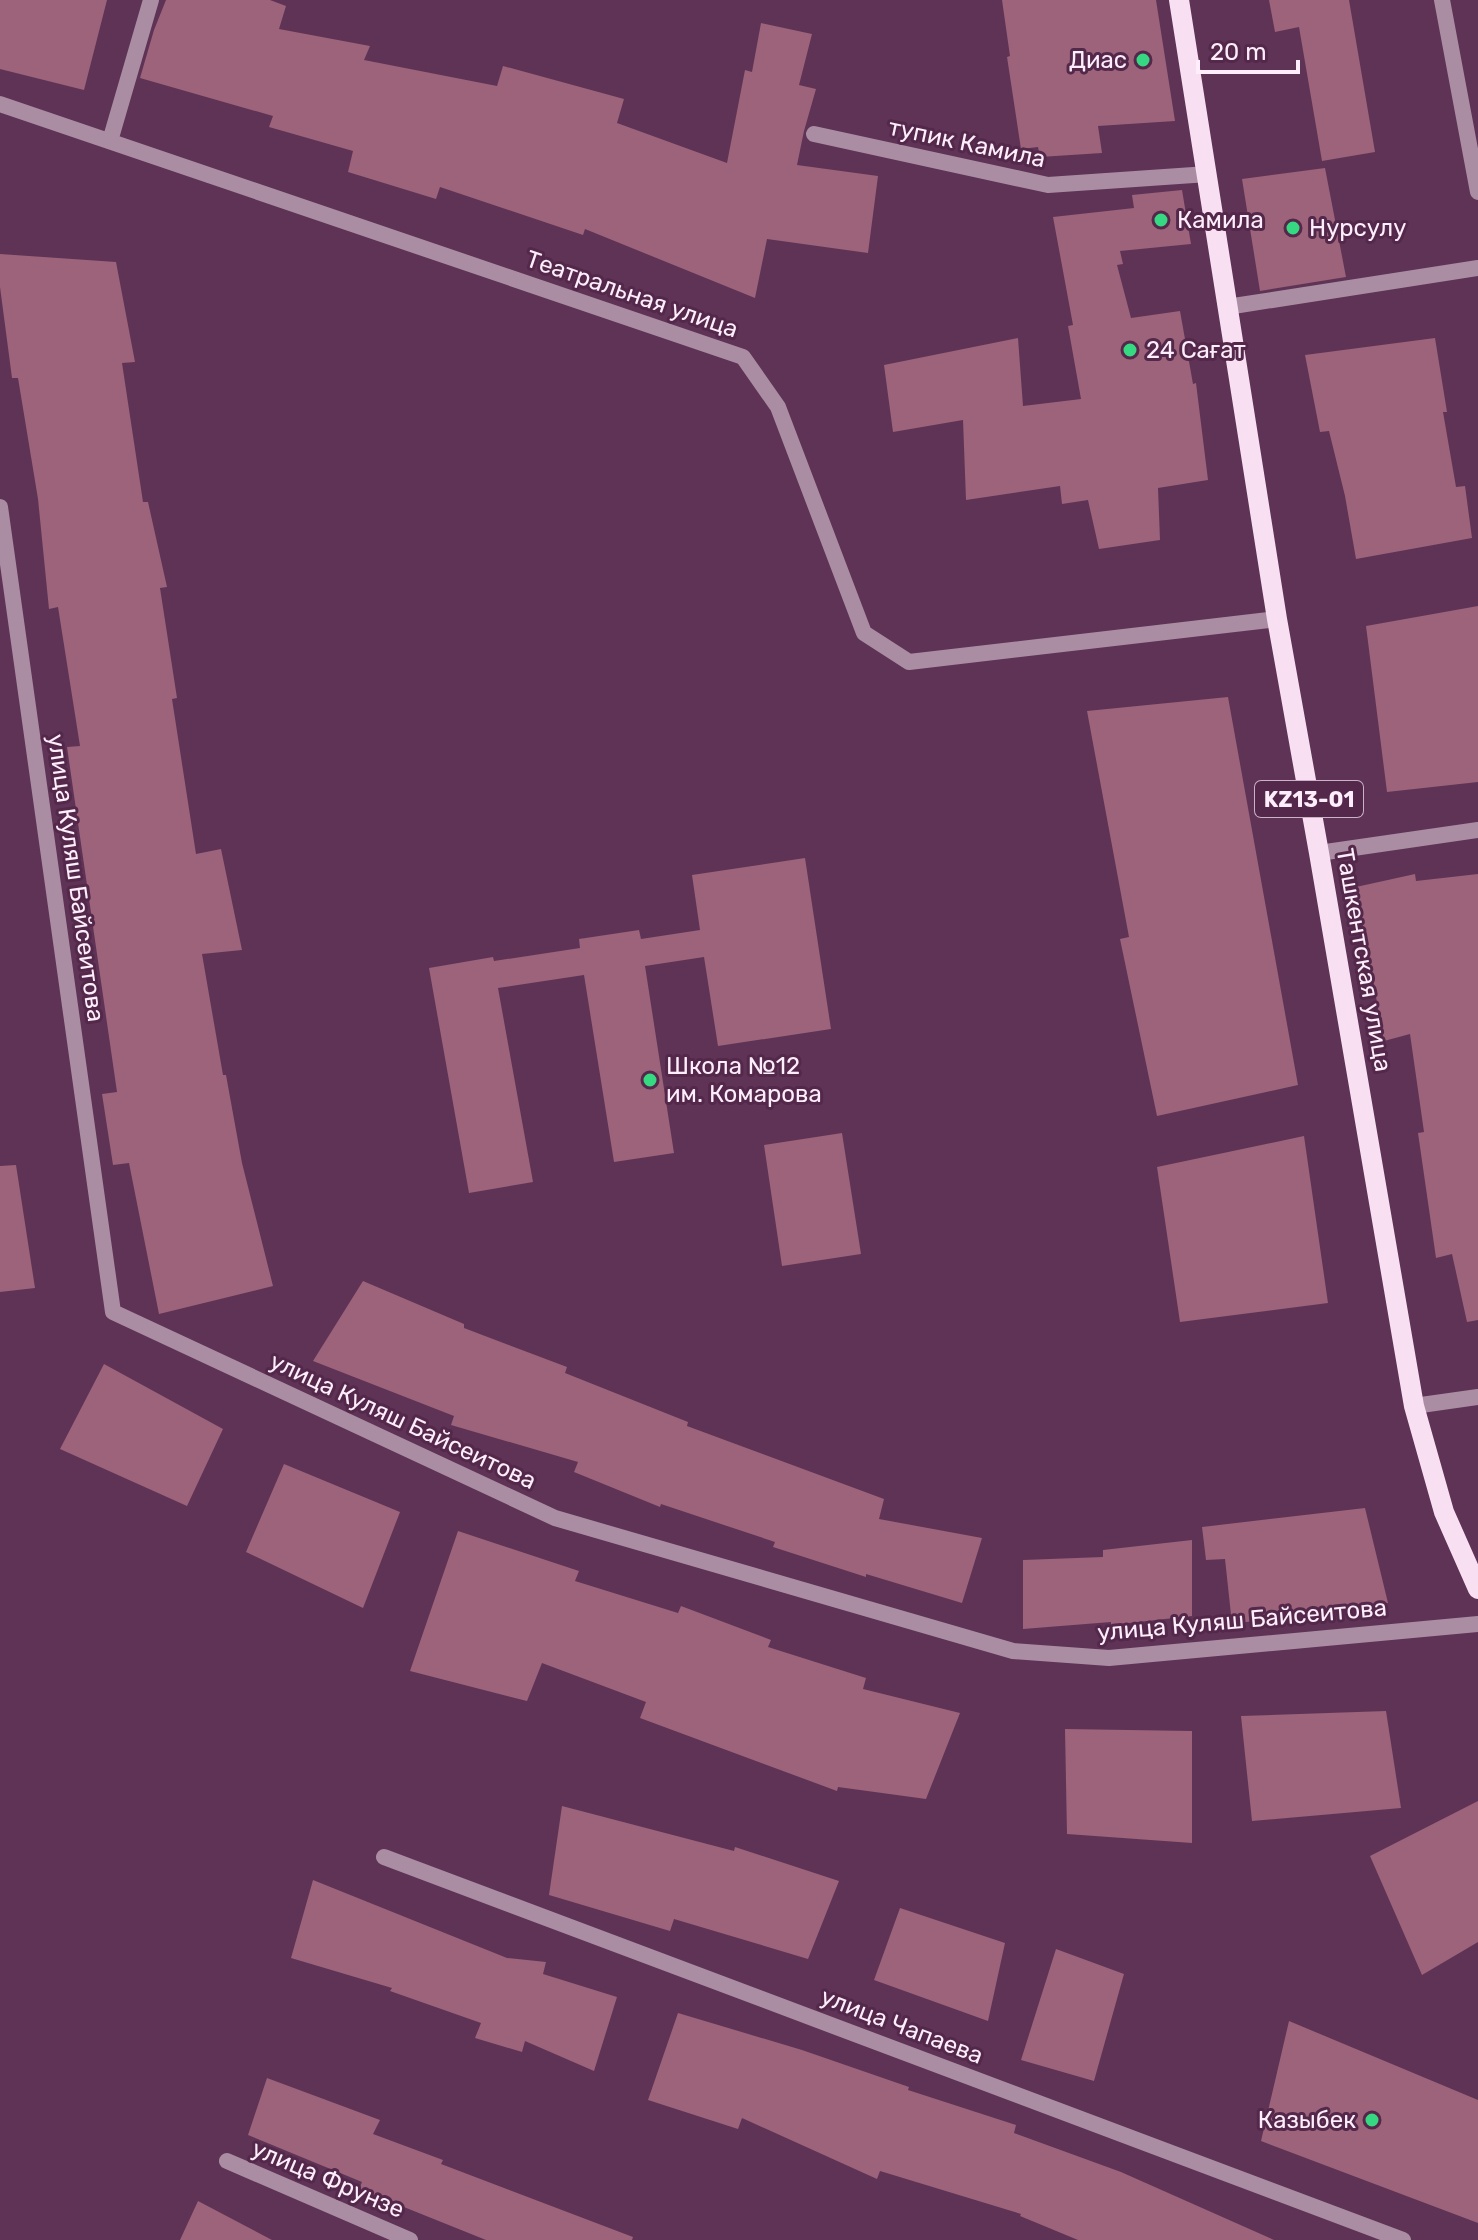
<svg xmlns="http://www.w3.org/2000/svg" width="1478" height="2240" viewBox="0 0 1478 2240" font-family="Rubik,sans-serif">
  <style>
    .building { fill: #9c637a }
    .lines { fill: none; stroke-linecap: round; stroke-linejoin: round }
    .minor { stroke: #aa8da3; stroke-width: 16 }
    .primary { stroke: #f8e0f2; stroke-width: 20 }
    .poi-dot { fill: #36d881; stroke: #53284b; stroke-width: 3 }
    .labels { text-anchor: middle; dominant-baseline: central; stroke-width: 6; stroke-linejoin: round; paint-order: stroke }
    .shield { fill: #53284b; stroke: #cbb2c6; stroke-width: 2 }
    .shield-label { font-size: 22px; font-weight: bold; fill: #feedfa }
    .poi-label { font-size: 24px; fill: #feedfa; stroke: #53284b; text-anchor: start }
    .street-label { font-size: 24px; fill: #feedfa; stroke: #53284b }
  </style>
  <rect width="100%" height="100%" fill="#5e3356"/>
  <path class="building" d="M 0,0 L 107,0 L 84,90 L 0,69 Z
    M 166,0 L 270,0 L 286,6 L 279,29 L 370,46 L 364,60 L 497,86 L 503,66 L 624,99 L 617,123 L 727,163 L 745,70 L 752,72 L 761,23 L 812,34 L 799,85 L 816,89 L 804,131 L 797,165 L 878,176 L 868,253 L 767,239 L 755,298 L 585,229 L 583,235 L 440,187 L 436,199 L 348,172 L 353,151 L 269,127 L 273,116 L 140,78 L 154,30 Z
    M 1002,0 L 1156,0 L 1175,121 L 1098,126 L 1102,153 L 1040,157 L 1038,147 L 1021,149 L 1007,57 L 1010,56 Z
    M 1269,0 L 1349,0 L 1375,152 L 1322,161 L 1299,27 L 1275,32 Z
    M 1325,168 L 1346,277 L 1260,291 L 1242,179 Z
    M 1182,190 L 1191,244 L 1120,251 L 1123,264 L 1117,265 L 1131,318 L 1180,311 L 1193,384 L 1196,383 L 1208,480 L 1158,488 L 1160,540 L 1099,549 L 1088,500 L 1062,504 L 1060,486 L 966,500 L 963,420 L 893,432 L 884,365 L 1018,338 L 1023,406 L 1081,399 L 1068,326 L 1073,325 L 1053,217 L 1134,208 L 1132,195 Z
    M 0,254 L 116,262 L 135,362 L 122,363 L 143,502 L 148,502 L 167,587 L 160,588 L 177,698 L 172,699 L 196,854 L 221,849 L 242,950 L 202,954 L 223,1075 L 226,1075 L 242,1163 L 273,1286 L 159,1314 L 129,1163 L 113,1165 L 102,1094 L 117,1092 L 67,747 L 80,746 L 58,607 L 49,609 L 38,499 L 18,378 L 12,378 L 0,287 Z
    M 1435,338 L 1447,412 L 1443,412 L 1456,487 L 1465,486 L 1472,538 L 1356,559 L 1345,496 L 1329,431 L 1320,432 L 1305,355 Z
    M 1478,606 L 1478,782 L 1387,792 L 1366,626 Z
    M 1228,697 L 1298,1085 L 1157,1116 L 1120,939 L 1129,937 L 1087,711 Z
    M 805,858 L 831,1029 L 718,1046 L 704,957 L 645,966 L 674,1153 L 614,1162 L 584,975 L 498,988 L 533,1182 L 469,1193 L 429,968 L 493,957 L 494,961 L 580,948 L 579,939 L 639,930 L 641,939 L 700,930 L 692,875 Z
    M 1415,874 L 1416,881 L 1478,874 L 1478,1320 L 1467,1322 L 1452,1254 L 1436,1258 L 1418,1133 L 1424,1132 L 1410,1034 L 1384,1041 L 1356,887 Z
    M 842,1133 L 861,1254 L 782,1266 L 764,1145 Z
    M 1304,1136 L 1328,1303 L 1180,1322 L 1157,1167 Z
    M 16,1165 L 35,1288 L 0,1292 L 0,1166 Z
    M 363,1281 L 464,1324 L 464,1328 L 567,1367 L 565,1373 L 688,1422 L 687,1426 L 884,1499 L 879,1519 L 982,1538 L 962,1603 L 866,1574 L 866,1577 L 773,1547 L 775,1542 L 661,1504 L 660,1507 L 574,1472 L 578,1462 L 451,1425 L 454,1416 L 313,1361 Z
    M 104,1364 L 223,1429 L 187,1506 L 60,1449 Z
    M 284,1464 L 400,1512 L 363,1608 L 246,1552 Z
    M 1365,1508 L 1388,1603 L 1232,1624 L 1225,1559 L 1206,1560 L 1202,1527 Z
    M 458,1531 L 579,1571 L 575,1581 L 678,1613 L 681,1606 L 771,1640 L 768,1647 L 866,1678 L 863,1689 L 960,1713 L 926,1799 L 838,1787 L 837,1791 L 640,1718 L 646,1702 L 542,1663 L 527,1701 L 410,1671 Z
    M 1192,1540 L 1192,1616 L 1111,1625 L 1111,1622 L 1023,1629 L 1023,1560 L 1103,1557 L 1103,1550 Z
    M 1386,1711 L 1401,1808 L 1252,1821 L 1241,1716 Z
    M 1065,1729 L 1192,1731 L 1192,1843 L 1067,1834 Z
    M 1478,1801 L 1478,1942 L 1422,1975 L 1370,1856 Z
    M 562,1806 L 734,1851 L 735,1847 L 839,1881 L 808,1959 L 674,1919 L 670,1931 L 549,1895 Z
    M 313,1880 L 507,1958 L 546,1962 L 543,1974 L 617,1997 L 594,2071 L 525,2041 L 522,2052 L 475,2038 L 481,2023 L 390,1991 L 392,1988 L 291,1958 Z
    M 900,1908 L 1005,1943 L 988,2021 L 874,1980 Z
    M 1056,1949 L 1124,1974 L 1094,2081 L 1021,2060 Z
    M 678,2013 L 802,2050 L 909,2087 L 908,2090 L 1016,2125 L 1014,2133 L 1121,2172 L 1274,2240 L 1078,2240 L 1020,2216 L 1021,2214 L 880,2171 L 877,2179 L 742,2118 L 738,2129 L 648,2100 Z
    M 1289,2021 L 1478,2100 L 1478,2223 L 1261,2141 Z
    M 267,2078 L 380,2120 L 373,2134 L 443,2160 L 441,2164 L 633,2237 L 632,2240 L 486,2240 L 359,2189 L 362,2182 L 248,2135 Z
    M 198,2201 L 272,2240 L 180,2240 Z"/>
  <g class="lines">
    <path class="minor" d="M 1442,0 L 1478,192
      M 0,104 L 743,357 L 778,407 L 864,633 L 909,662 L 1277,619
      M 814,134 L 1048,185 L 1208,174
      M 110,141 L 151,0
      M 1227,307 L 1478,268
      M 0,507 L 113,1312 L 555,1518 L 1013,1651 L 1109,1658 L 1478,1624
      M 1319,853 L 1478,830
      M 1414,1406 L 1478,1397
      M 384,1857 L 1403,2240
      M 227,2161 L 410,2240"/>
    <path class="primary" d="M 1179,0 L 1277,619 L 1319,853 L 1414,1406 L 1444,1512 L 1478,1589"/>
  </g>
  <g class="poi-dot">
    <circle cx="1143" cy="60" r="8"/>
    <circle cx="1161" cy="220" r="8"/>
    <circle cx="1293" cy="228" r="8"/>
    <circle cx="1130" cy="350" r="8"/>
    <circle cx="650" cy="1080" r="8"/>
    <circle cx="1372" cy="2120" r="8"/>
  </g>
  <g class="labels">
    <rect class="shield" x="1255" y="781" width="108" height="36" rx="6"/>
    <g class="shield-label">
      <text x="1309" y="799">KZ13-01</text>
    </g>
    <g class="poi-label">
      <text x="1127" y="60" text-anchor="end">Диас</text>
      <text x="1177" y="220">Камила</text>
      <text x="1309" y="228">Нурсулу</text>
      <text x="1146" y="350">24 Сағат</text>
      <text x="666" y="1066">Школа №12<tspan x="666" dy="28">им. Комарова</tspan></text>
      <text x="1356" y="2120" text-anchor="end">Казыбек</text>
    </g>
    <g class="street-label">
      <text transform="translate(967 143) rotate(12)">тупик Камила</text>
      <text transform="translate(632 294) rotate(19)">Театральная улица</text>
      <text transform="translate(76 878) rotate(82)">улица Куляш Байсеитова</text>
      <text transform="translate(1364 960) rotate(80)">Ташкентская улица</text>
      <text transform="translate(403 1421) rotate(25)">улица Куляш Байсеитова</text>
      <text transform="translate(1242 1620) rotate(-5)">улица Куляш Байсеитова</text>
      <text transform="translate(902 2026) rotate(21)">улица Чапаева</text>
      <text transform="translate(328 2179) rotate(23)">улица Фрунзе</text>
    </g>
  </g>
  <path d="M1198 60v12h100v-12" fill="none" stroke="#feedfa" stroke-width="4"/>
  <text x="1210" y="60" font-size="24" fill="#feedfa" stroke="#53284b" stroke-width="6" paint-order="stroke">20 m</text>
</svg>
